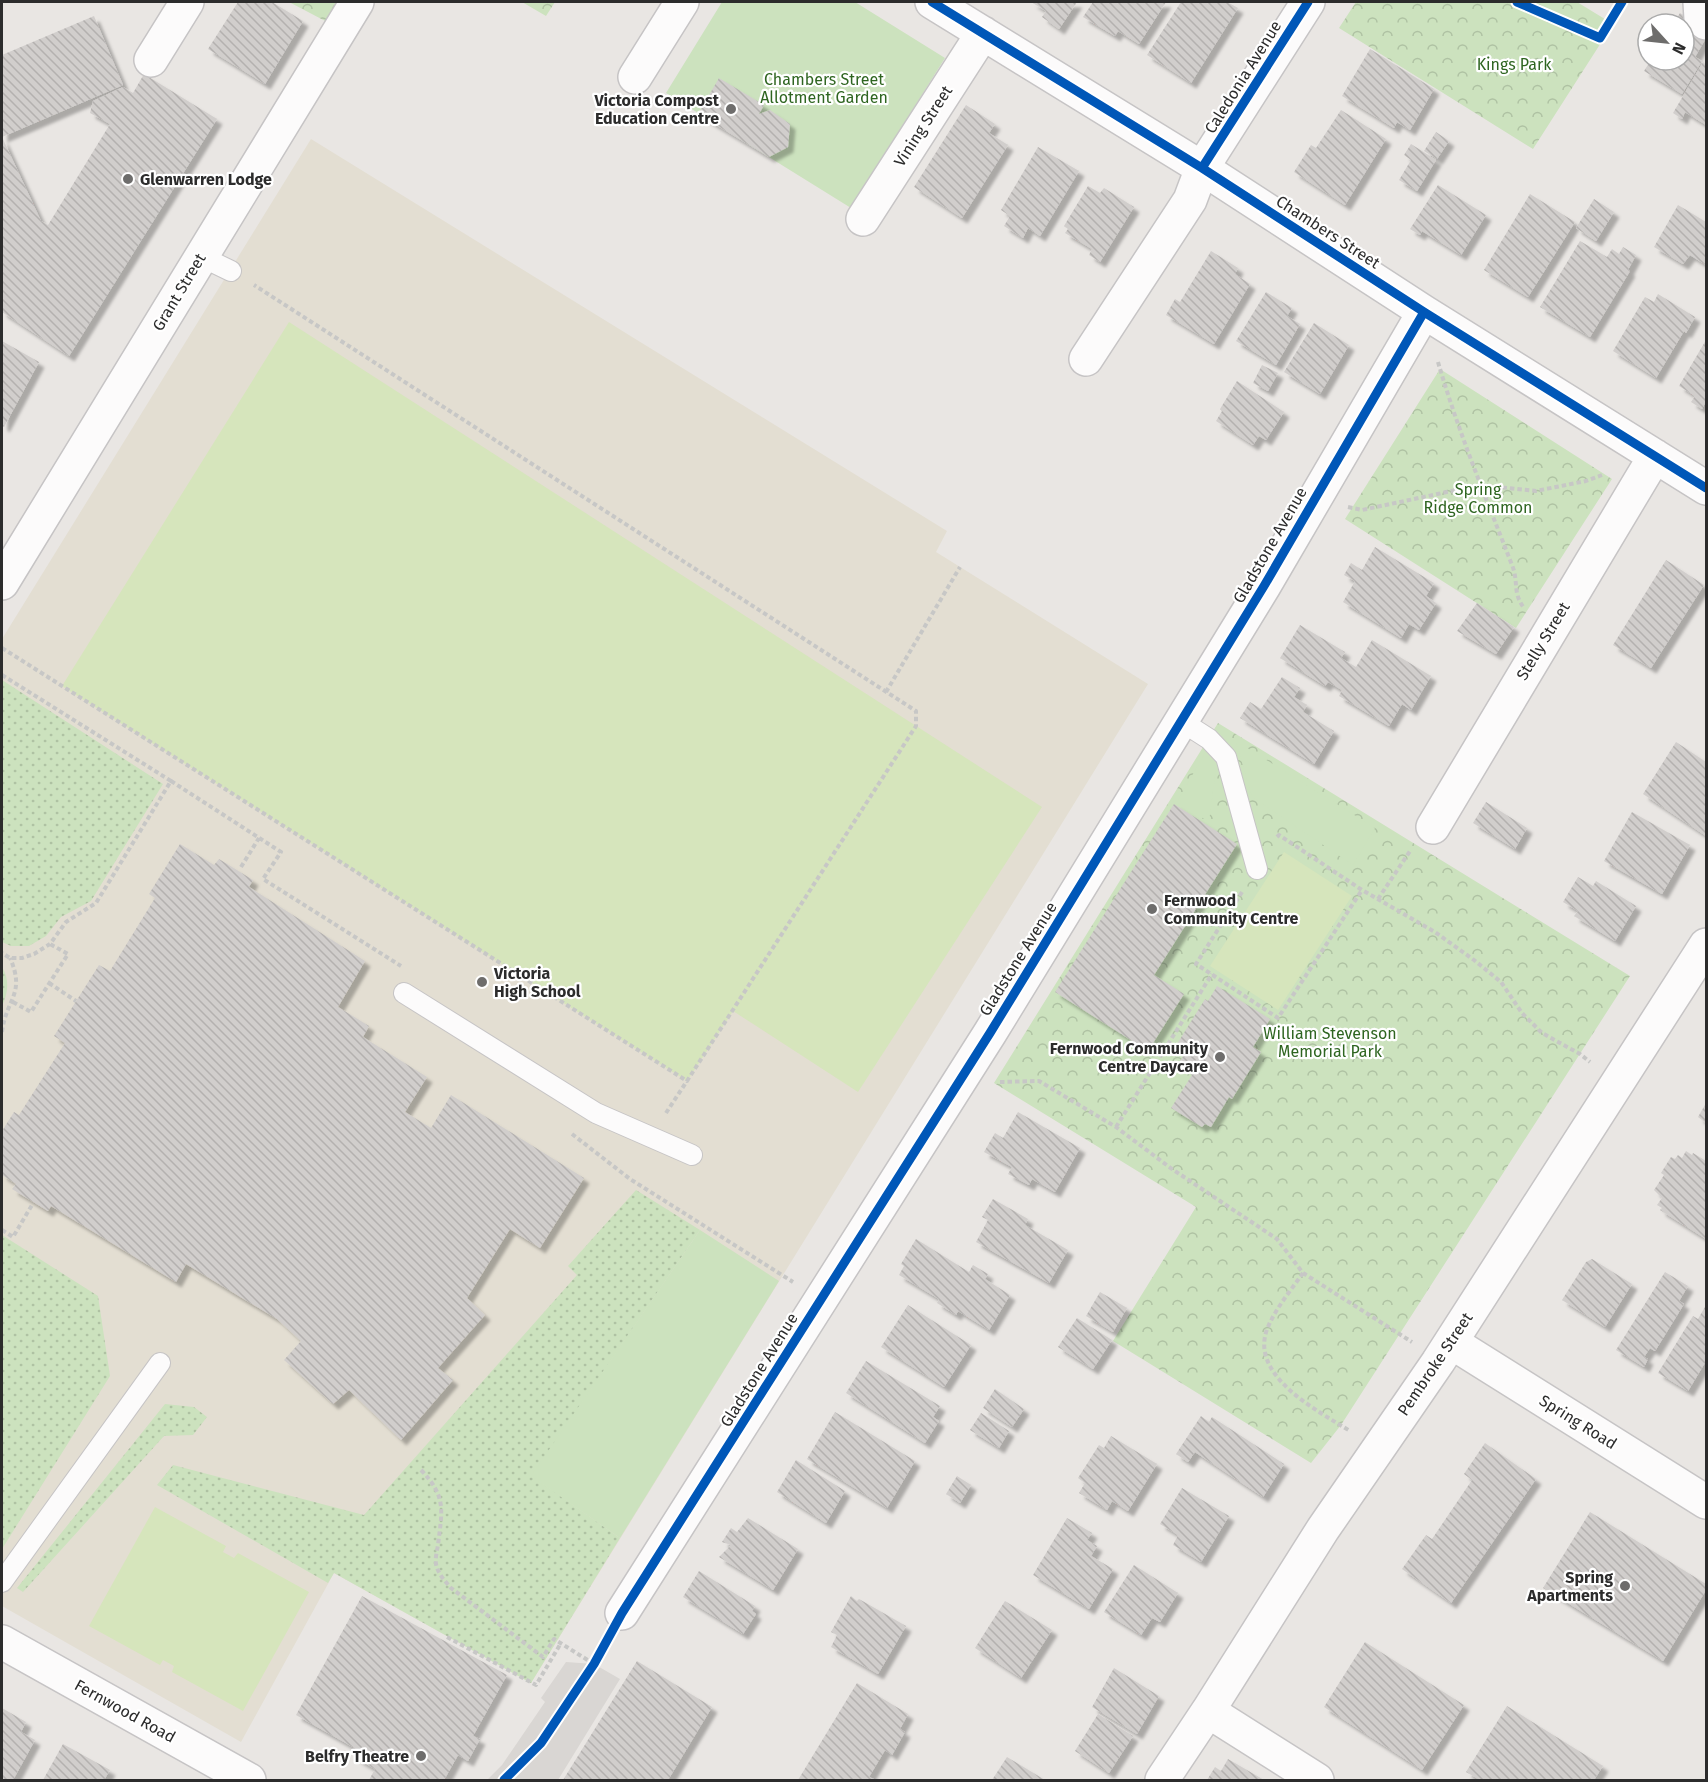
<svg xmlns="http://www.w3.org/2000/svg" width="1708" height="1782" viewBox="0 0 1708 1782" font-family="'Fira Sans',sans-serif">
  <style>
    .education { fill: #e3ded2 }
    .grass { fill: url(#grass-dots) }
    .park { fill: url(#park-crowns) }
    .garden { fill: #cce2be }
    .pitch { fill: #d6e5bc }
    .plaza { fill: #d9d6d3 }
    .building { fill: url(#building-back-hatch); filter: url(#shadow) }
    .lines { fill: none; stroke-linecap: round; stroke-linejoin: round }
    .lane-casing { stroke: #c6c4c5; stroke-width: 22 }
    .street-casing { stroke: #c6c4c5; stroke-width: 36 }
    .secondary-casing { stroke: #c6c4c5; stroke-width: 36 }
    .path { stroke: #c7c7c6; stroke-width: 4; stroke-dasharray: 4.5 3; stroke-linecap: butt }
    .lane { stroke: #fcfbfb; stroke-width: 20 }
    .street { stroke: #fcfbfb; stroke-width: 33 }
    .secondary { stroke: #fcfbfb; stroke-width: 33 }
    .cycleway-casing { stroke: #fff; stroke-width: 13 }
    .cycleway { stroke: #0057b8; stroke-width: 9 }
    .poi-dot { fill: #6e6d6c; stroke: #fff; stroke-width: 2 }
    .labels { text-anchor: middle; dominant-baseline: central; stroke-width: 4.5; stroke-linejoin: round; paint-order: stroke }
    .park-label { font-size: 16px; fill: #2e6520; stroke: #fff }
    .street-label { font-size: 16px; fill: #2c2c2c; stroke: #fff }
    .poi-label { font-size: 16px; font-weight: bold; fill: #2c2c2c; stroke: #fff; text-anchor: end }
  </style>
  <defs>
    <pattern id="grass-dots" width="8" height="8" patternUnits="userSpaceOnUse" patternTransform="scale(1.5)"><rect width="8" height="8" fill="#cce2be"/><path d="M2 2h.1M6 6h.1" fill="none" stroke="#afc2a3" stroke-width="1.8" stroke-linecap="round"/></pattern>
    <pattern id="park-crowns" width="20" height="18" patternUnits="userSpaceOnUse" patternTransform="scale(1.5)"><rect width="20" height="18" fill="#cce2be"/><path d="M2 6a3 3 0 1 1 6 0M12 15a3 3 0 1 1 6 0" fill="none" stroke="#afc2a3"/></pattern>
    <pattern id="building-back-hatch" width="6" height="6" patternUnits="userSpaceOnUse" patternTransform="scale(1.5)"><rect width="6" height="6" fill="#d1cecc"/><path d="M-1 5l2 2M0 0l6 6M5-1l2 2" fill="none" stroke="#b4b1af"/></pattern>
    <filter id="shadow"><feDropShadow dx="5.5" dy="5.5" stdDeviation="1.5" flood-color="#0004"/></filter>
  </defs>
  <rect width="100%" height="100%" fill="#e9e6e3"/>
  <path class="education" d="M 311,139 L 947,531 L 936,552 L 1148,684 L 531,1683 L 334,1573 L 241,1742 L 2,1606 L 2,639 Z"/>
  <path class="grass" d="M 2,680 L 163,784 L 91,901 L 61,917 L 46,936 L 29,946 L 11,946 L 2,942 Z
    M 2,967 C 10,980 8,993 2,1006 Z
    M 636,1190 L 700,1230 L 532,1476 L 620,1538 L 531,1683 L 334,1573 L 328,1583 L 157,1485 L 173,1465 L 364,1515 L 577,1275 L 568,1266 Z
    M 2,1235 L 98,1296 L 110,1376 L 2,1549 Z
    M 165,1404 L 194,1407 L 207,1417 L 193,1435 L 164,1436 L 23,1592 L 17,1588 Z"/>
  <path class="park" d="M 289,2 L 342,2 L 329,23 Z
    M 522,2 L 555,2 L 546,16 Z
    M 1356,2 L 1577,2 L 1613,24 L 1533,149 L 1339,28 Z
    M 1440,369 L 1612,479 L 1516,628 L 1345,519 Z
    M 1218,723 L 1630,976 L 1341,1425 L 1311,1463 L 1113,1341 L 1196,1207 L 994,1083 Z"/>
  <path class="garden" d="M 722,2 L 855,2 L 945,58 L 851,208 L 666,93 Z
    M 1236,741 L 1375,828 L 1353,865 L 1252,797 Z
    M 1205,753 L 1217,761 L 1209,822 L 1177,802 Z
    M 700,1230 L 779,1281 L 620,1538 L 531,1476 Z"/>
  <path class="pitch" d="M 289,322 L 1042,807 L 858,1092 L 733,1011 L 687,1081 L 62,686 Z
    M 1284,852 L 1352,896 L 1278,1010 L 1210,966 Z
    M 155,1507 L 226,1546 L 223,1552 L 234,1558 L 238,1553 L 309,1592 L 243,1711 L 172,1672 L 174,1666 L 163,1660 L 160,1665 L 89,1626 Z"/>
  <path class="plaza" d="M 566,1662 L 594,1664 L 620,1679 L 558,1780 L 487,1780 L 502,1765 L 545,1702 L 541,1698 Z"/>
  <path class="building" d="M 238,2 L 272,2 L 303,21 L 265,84 L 208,49 Z
    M 1031,2 L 1077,2 L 1059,29 L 1042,17 L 1046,11 Z
    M 1093,2 L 1166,2 L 1139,44 L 1118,31 L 1115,36 L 1083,17 Z
    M 1181,2 L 1227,2 L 1238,8 L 1191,83 L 1147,55 Z
    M 1680,13 L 1706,29 L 1706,38 L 1695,57 L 1702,61 L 1682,94 L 1644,71 L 1651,60 L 1684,60 L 1684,24 L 1673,24 Z
    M 94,16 L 123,85 L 2,137 L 41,221 L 48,225 L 110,124 L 90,113 L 93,101 L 123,87 L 133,93 L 144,74 L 217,119 L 69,356 L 2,312 L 2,55 Z
    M 1370,49 L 1434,89 L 1410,130 L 1397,122 L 1394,128 L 1342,96 Z
    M 1706,61 L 1706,125 L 1685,112 L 1682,119 L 1673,113 L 1703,62 L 1705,64 Z
    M 719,78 L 764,105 L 759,114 L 770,110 L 790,124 L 788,147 L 769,157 L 698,114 Z
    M 966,105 L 995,124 L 989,133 L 1008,145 L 962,218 L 914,187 Z
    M 1341,110 L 1386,139 L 1345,205 L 1294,172 L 1311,145 L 1316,148 Z
    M 1436,132 L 1449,141 L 1437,159 L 1424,151 Z
    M 1411,144 L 1436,160 L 1417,191 L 1399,180 L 1411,160 L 1404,155 Z
    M 1038,147 L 1079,171 L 1040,236 L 1028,228 L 1023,238 L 1004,226 L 1010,216 L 1001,210 Z
    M 1438,185 L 1486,215 L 1461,255 L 1422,231 L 1420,235 L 1410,229 Z
    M 1088,186 L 1100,193 L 1104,188 L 1134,207 L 1100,262 L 1089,255 L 1092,249 L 1065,233 L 1068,229 L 1064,226 Z
    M 1530,194 L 1575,222 L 1528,297 L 1484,270 Z
    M 1594,199 L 1614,212 L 1596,241 L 1576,228 Z
    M 1678,205 L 1706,222 L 1706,265 L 1690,255 L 1683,264 L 1654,247 Z
    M 1580,241 L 1607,257 L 1612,249 L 1619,254 L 1623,247 L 1636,255 L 1628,270 L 1630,271 L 1590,337 L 1540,307 Z
    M 1211,251 L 1238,268 L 1235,274 L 1250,284 L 1214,344 L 1166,315 L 1175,299 L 1180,302 Z
    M 1266,292 L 1292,308 L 1287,316 L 1300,324 L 1276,365 L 1236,341 Z
    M 1658,294 L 1695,317 L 1686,333 L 1684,331 L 1656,378 L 1613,351 L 1645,297 L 1654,302 Z
    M 1314,323 L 1349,345 L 1320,394 L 1284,372 Z
    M 1706,340 L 1706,401 L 1702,409 L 1691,402 L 1695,396 L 1679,386 Z
    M 2,341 L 39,362 L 4,427 L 2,425 Z
    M 1262,365 L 1278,373 L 1268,391 L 1253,383 Z
    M 1237,381 L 1284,412 L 1266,440 L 1259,436 L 1253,445 L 1216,421 L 1222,411 L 1220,409 Z
    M 1375,547 L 1434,583 L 1426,596 L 1436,603 L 1419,630 L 1409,624 L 1401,638 L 1343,602 L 1355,581 L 1344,575 L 1351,563 L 1362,570 Z
    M 1666,560 L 1704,585 L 1651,668 L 1613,645 Z
    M 1477,603 L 1514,627 L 1496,654 L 1457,631 Z
    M 1300,625 L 1345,652 L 1341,658 L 1356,667 L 1372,640 L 1431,676 L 1411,710 L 1402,704 L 1389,726 L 1339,696 L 1342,690 L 1328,682 L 1325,686 L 1280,658 Z
    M 1282,677 L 1300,688 L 1294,697 L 1307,705 L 1303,712 L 1334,731 L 1314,764 L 1240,718 L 1250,702 L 1261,709 Z
    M 1676,742 L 1706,762 L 1706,836 L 1643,794 Z
    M 1486,802 L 1527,828 L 1515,849 L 1473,823 Z
    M 1174,804 L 1237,844 L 1154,975 L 1184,994 L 1148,1051 L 1055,992 Z
    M 1632,812 L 1690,845 L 1662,894 L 1604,861 Z
    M 180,844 L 214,865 L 219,859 L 253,880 L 249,887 L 365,961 L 338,1007 L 369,1026 L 363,1037 L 427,1077 L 405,1112 L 431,1128 L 451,1095 L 584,1178 L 540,1248 L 510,1229 L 467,1298 L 485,1315 L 438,1368 L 453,1380 L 401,1440 L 349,1390 L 333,1404 L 284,1360 L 301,1341 L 277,1319 L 186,1264 L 176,1282 L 51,1206 L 48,1211 L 12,1189 L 16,1184 L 2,1175 L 2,1131 L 14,1112 L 19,1115 L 65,1043 L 54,1036 L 99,965 L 110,971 L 155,898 L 149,894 Z
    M 1578,877 L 1593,886 L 1596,881 L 1636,906 L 1615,941 L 1574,916 L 1578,911 L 1563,902 Z
    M 1217,986 L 1270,1019 L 1253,1047 L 1261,1052 L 1232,1099 L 1229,1097 L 1211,1127 L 1205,1124 L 1202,1127 L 1171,1108 L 1192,1075 L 1188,1072 L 1191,1068 L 1180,1061 L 1187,1050 L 1177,1044 L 1205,999 L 1208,1001 Z
    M 1706,1103 L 1706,1123 L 1698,1117 Z
    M 1018,1112 L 1080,1148 L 1055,1192 L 1032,1179 L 1029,1185 L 1008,1174 L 1012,1167 L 984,1152 L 995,1133 L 1003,1138 Z
    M 1686,1151 L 1692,1155 L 1693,1153 L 1706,1161 L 1706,1239 L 1660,1210 L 1662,1208 L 1657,1205 L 1662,1198 L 1654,1190 L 1664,1175 L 1661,1173 L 1671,1157 L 1675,1159 L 1678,1155 L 1682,1158 Z
    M 993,1199 L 1028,1219 L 1025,1225 L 1068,1250 L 1049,1283 L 976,1242 L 988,1220 L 982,1217 Z
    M 916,1239 L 969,1272 L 973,1265 L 988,1274 L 985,1279 L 1010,1295 L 989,1330 L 958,1311 L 956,1315 L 937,1303 L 939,1299 L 899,1275 L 904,1266 L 901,1264 Z
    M 1592,1259 L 1632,1284 L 1605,1327 L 1562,1300 L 1586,1262 Z
    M 1665,1272 L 1688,1286 L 1679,1301 L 1684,1304 L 1655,1351 L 1650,1348 L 1644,1357 L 1648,1359 L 1644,1367 L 1616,1350 Z
    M 1100,1292 L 1127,1308 L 1113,1332 L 1086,1316 Z
    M 908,1305 L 971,1345 L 944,1387 L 881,1347 Z
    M 1706,1305 L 1706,1361 L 1688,1391 L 1658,1373 L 1693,1316 L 1698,1319 Z
    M 1077,1318 L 1112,1340 L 1093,1369 L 1058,1347 Z
    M 866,1361 L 940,1406 L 933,1417 L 939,1421 L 925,1443 L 846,1393 Z
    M 995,1389 L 1024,1409 L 1012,1427 L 983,1408 Z
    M 835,1412 L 915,1461 L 887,1508 L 807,1459 Z
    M 981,1413 L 1009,1431 L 999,1448 L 970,1430 Z
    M 1201,1416 L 1209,1422 L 1212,1417 L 1284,1464 L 1263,1497 L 1195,1452 L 1188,1462 L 1176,1454 Z
    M 1111,1436 L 1157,1464 L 1128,1511 L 1112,1501 L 1107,1510 L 1079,1493 L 1085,1483 L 1078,1478 L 1099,1445 L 1104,1448 Z
    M 1485,1443 L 1536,1479 L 1451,1603 L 1402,1569 L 1426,1535 L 1432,1539 L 1472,1480 L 1464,1474 Z
    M 796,1460 L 845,1491 L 826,1523 L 777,1492 Z
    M 957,1476 L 971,1485 L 960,1503 L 946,1494 Z
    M 1182,1488 L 1229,1516 L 1201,1562 L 1173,1545 L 1178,1535 L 1160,1524 Z
    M 1590,1512 L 1706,1584 L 1706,1590 L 1663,1661 L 1543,1588 Z
    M 748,1518 L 798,1549 L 773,1590 L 719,1557 L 731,1545 L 722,1542 L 731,1528 L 737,1532 Z
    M 1067,1518 L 1092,1533 L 1087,1540 L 1097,1546 L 1091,1556 L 1113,1569 L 1089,1609 L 1033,1575 Z
    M 1134,1565 L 1178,1593 L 1160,1622 L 1152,1618 L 1141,1635 L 1104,1612 Z
    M 699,1571 L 755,1606 L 752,1611 L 756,1614 L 743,1634 L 683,1597 Z
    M 362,1596 L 507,1675 L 473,1736 L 480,1739 L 468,1761 L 458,1755 L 444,1780 L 369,1780 L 375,1769 L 356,1758 L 360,1751 L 296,1715 Z
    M 851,1596 L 857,1601 L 859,1599 L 906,1626 L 878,1674 L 831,1647 L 837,1635 L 831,1632 Z
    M 1005,1601 L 1052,1630 L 1021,1678 L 975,1648 Z
    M 1365,1642 L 1464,1705 L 1422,1770 L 1324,1707 Z
    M 637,1661 L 712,1707 L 668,1780 L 563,1780 Z
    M 1114,1668 L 1159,1696 L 1137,1734 L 1092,1707 Z
    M 857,1683 L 908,1714 L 900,1729 L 905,1732 L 892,1755 L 885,1750 L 869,1777 L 876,1780 L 798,1780 Z
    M 1507,1706 L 1603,1766 L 1594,1780 L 1480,1780 L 1466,1772 Z
    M 2,1708 L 26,1722 L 21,1732 L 35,1740 L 13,1780 L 2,1780 Z
    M 1098,1714 L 1133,1736 L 1109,1773 L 1075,1751 Z
    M 63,1744 L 110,1770 L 104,1780 L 43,1780 Z
    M 1007,1757 L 1045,1780 L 992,1780 Z
    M 1228,1759 L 1264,1780 L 1207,1780 L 1215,1767 L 1221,1771 Z"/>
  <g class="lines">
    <g class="lane-casing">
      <path id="lane" d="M 200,256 L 231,271
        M 1181,721 L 1209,739 L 1226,757 L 1257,869
        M 404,993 L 596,1113 L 692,1155
        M 2,1582 L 160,1363"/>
    </g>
    <g class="street-casing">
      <path id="street" d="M 932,2 L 1202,168 L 1424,312 L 1706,488
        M 1700,2 L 1701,19 L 1706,23
        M 151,60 L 187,2
        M 635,77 L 682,2
        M 863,219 L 983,33
        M 1086,359 L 1190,200 L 1202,168 L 1308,2
        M 2,583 L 357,2
        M 1433,827 L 1655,456
        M 1451,1342 L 1706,1502
        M 622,1613 L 990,1033 L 1264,586 L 1424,312
        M 1208,1711 L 1317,1780
        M 1162,1780 L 1208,1711 L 1323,1529 L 1438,1362 L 1706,945"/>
    </g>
    <g class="secondary-casing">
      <path id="secondary" d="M 2,1642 L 249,1780"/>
    </g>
    <path class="path" d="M 1438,362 C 1458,431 1486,498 1512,565 C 1519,582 1512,592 1524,608
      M 1348,507 L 1362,510 L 1480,485 L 1536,491 L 1586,481 L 1602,475
      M 2,648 L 687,1081 L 916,726 L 916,711 L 254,285
      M 2,675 L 171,781 L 96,903 L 66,922 L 50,944 L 34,954 L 22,958 L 10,958 L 2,953
      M 886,692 L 960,567
      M 171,781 L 281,852 L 263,879 L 401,966
      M 1277,837 L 1279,835 L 1362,890 L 1435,932 L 1474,960 L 1501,982 L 1522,1013 L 1542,1033 L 1580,1054 L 1590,1062
      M 241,867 L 259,838
      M 1242,892 L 1196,964 L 1278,1018 L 1362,890
      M 1378,899 L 1410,851
      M 49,983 L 76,1001
      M 13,1002 L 31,1012 L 68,954 L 50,944
      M 2,1032 C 6,999 26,994 10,958
      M 1000,1082 L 1039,1081 L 1116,1127 L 1172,1169 L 1277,1239 L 1303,1273 L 1412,1342
      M 666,1113 L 687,1081
      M 1116,1127 L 1212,974
      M 572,1134 L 630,1179 L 793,1282
      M 2,1230 L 13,1237 L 32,1205
      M 1303,1273 C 1291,1290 1276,1308 1268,1327 C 1247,1375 1318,1411 1350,1431
      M 421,1470 C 447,1497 442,1511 438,1545 C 437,1551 435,1558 436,1564 C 438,1574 445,1581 451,1588 L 543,1657 L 554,1639 L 594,1664
      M 447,1637 L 536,1685 L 561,1643"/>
    <use href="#lane" class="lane"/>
    <use href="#street" class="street"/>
    <use href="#secondary" class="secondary"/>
    <g class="cycleway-casing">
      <path id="cycleway" d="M 932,2 L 1202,168 L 1424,312 L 1706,488
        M 1517,2 L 1600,38 L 1622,2
        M 1202,168 L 1308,2
        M 504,1780 L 541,1743 L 594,1664 L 622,1613 L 990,1033 L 1264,586 L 1424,312"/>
    </g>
    <use href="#cycleway" class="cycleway"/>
  </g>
  <g class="poi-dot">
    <circle cx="731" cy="109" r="6"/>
    <circle cx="128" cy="179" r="6"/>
    <circle cx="1152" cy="909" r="6"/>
    <circle cx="482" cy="982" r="6"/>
    <circle cx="1220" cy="1057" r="6"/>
    <circle cx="1625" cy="1586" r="6"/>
    <circle cx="421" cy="1756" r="6"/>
  </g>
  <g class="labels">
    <g class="park-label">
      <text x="1514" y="64">Kings Park</text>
      <text x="824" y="79">Chambers Street<tspan x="824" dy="18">Allotment Garden</tspan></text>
      <text x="1478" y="489">Spring<tspan x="1478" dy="18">Ridge Common</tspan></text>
      <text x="1330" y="1033">William Stevenson<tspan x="1330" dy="18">Memorial Park</tspan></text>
    </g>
    <g class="street-label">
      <text transform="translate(1243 77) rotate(-58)">Caledonia Avenue</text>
      <text transform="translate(923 126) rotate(-57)">Vining Street</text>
      <text transform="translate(1328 232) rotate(33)">Chambers Street</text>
      <text transform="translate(179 292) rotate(-59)">Grant Street</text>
      <text transform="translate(1270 545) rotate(-60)">Gladstone Avenue</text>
      <text transform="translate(1543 641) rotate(-59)">Stelly Street</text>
      <text transform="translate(1018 959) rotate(-58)">Gladstone Avenue</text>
      <text transform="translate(1435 1364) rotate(-56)">Pembroke Street</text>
      <text transform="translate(759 1370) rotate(-58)">Gladstone Avenue</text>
      <text transform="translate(1578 1422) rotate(32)">Spring Road</text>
      <text transform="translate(125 1711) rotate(29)">Fernwood Road</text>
    </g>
    <g class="poi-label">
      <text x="719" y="100">Victoria Compost<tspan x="719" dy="18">Education Centre</tspan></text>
      <text x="140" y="179" text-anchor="start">Glenwarren Lodge</text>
      <text x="1164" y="900" text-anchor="start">Fernwood<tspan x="1164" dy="18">Community Centre</tspan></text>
      <text x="494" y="973" text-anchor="start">Victoria<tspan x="494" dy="18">High School</tspan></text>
      <text x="1208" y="1048">Fernwood Community<tspan x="1208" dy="18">Centre Daycare</tspan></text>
      <text x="1613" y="1577">Spring<tspan x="1613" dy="18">Apartments</tspan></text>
      <text x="409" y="1756">Belfry Theatre</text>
    </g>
  </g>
  <rect width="1708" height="1782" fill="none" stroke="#2c2c2c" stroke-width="6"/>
  <g transform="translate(1666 42) rotate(117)"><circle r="28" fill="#ffffff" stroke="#ababab" stroke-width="1.5"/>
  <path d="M0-4.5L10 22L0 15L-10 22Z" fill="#6e6d6c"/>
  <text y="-9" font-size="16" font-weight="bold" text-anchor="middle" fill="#2c2c2c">N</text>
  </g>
</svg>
